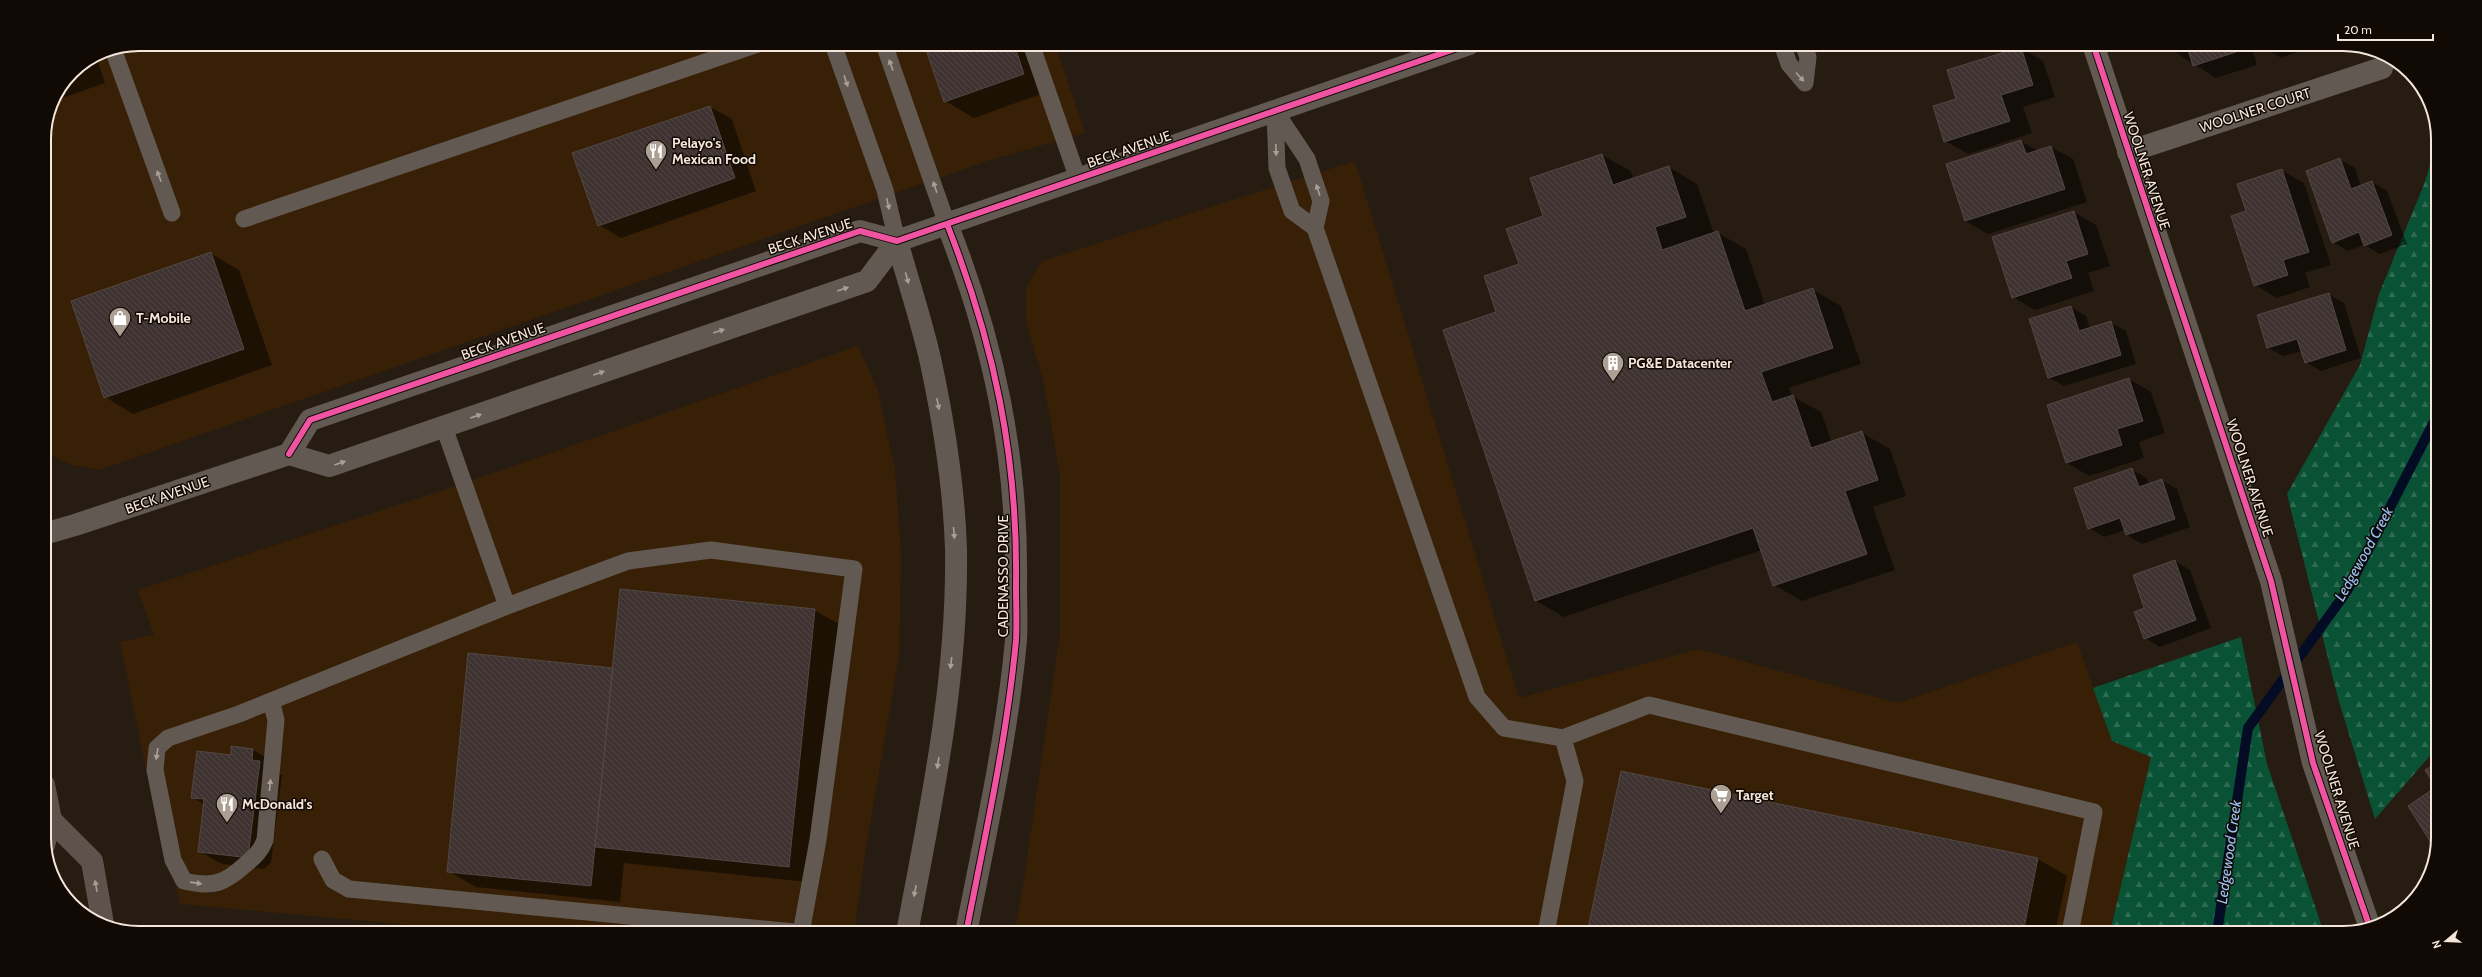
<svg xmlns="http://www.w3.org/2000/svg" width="2482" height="977" viewBox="0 0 2482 977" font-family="Cabin,sans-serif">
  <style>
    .built { fill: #382007 }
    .forest { fill: url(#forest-firs) }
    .shadow { fill: #0007 }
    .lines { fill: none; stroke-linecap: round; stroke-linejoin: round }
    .stream { stroke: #040c25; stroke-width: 10 }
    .building { fill: url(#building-back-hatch); stroke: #524744 }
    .service { stroke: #625a52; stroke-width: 17 }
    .minor { stroke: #625a52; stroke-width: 22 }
    .tertiary { stroke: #625a52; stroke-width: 22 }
    .secondary { stroke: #5e534c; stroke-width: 22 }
    .cycleway-casing { stroke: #110903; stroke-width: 8 }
    .cycleway { stroke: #f153a3; stroke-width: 6 }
    .oneway { fill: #aba096 }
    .oneway2 { fill: #a99c93 }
    .labels { text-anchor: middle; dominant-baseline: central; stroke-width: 3; stroke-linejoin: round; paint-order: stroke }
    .street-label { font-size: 14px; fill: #f4e6da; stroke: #110903 }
    .poi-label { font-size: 14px; font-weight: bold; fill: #f4e6da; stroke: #110903; text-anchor: start }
    .water-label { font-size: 15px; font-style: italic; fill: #9ac4f8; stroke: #110903 }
    .rim { fill: none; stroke: #f4e6da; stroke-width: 2 }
  </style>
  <defs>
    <pattern id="forest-firs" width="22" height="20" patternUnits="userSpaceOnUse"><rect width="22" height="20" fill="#0a5235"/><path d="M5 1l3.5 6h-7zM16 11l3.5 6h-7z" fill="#2e6b52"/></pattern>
    <pattern id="building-back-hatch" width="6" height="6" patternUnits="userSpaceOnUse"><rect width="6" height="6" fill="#3e3330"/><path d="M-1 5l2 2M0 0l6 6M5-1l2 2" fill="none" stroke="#514744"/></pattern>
  </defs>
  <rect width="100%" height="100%" fill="#271c11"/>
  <path class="built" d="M 139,44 L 1055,44 L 1085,133 L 987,161 L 99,470 L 72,465 L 44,452 L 44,133 L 51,102 L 72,72 L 103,51 Z
    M 1355,161 L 1519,698 L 1698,649 L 1898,703 L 2077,642 L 2112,741 L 2152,756 L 2110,933 L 1014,933 L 1021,899 L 1060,634 L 1060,475 L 1043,379 L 1026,322 L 1026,288 L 1042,261 Z
    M 858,346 L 877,388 L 895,469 L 901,555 L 899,656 L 865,854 L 854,933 L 501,933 L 180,904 L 146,769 L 120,642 L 154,635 L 138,590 L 456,486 Z"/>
  <path class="forest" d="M 2438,136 L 2434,751 L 2375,819 L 2338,698 L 2287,494 L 2360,365 L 2379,294 L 2425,182 Z
    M 2241,637 L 2267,764 L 2324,933 L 2110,933 L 2151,757 L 2112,741 L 2093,688 Z"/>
  <path class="shadow" d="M 925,44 L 1036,44 L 1052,90 L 974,118 L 945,101 Z
    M 1973,44 L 1991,44 L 1980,48 Z
    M 2169,44 L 2251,44 L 2257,65 L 2216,78 L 2170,49 Z
    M 2258,44 L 2312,44 L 2313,47 L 2281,58 Z
    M 2021,48 L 2043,61 L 2055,97 L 2023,107 L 2032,133 L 1968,154 L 1945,141 L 1958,99 Z
    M 96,56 L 105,83 L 51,102 L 72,72 Z
    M 710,107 L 732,119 L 756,191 L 621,238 L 599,225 Z
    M 2021,141 L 2038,151 L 2051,147 L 2073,159 L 2087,202 L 1988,234 L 1965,221 Z
    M 1602,155 L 1631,171 L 1633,179 L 1669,167 L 1697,184 L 1714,234 L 1718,233 L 1746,249 L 1765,305 L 1812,289 L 1841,306 L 1861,364 L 1789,388 L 1792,396 L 1821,412 L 1832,443 L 1862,433 L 1890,449 L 1906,496 L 1873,507 L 1895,570 L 1802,601 L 1774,585 L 1762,550 L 1564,617 L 1536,601 L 1498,313 L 1544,217 Z
    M 2340,160 L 2355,168 L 2361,186 L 2372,182 L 2387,191 L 2407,244 L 2380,254 L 2364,245 L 2348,251 L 2333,242 Z
    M 2281,170 L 2304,183 L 2331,265 L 2305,273 L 2310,287 L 2277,298 L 2255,285 L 2247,211 Z
    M 2074,212 L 2096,225 L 2110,266 L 2088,273 L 2094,291 L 2035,310 L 2013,297 Z
    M 210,253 L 239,270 L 272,365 L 133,414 L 105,397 Z
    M 2328,294 L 2344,303 L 2361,358 L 2321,371 L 2305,362 L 2302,351 L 2283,356 L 2268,348 Z
    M 2071,307 L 2086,316 L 2090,329 L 2111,323 L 2126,331 L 2136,364 L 2064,386 L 2048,377 Z
    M 2129,379 L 2151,392 L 2165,433 L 2139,442 L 2144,458 L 2089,476 L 2067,463 L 2048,406 Z
    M 2132,470 L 2147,478 L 2149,484 L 2161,480 L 2177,489 L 2190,527 L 2142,544 L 2127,535 L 2125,530 L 2104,537 L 2089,528 Z
    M 2175,561 L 2190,570 L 2211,628 L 2160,647 L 2145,638 L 2145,609 Z
    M 814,610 L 843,626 L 817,883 L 624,863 L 620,902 L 476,887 L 448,871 L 614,669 Z
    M 253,750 L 275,763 L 274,771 L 282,775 L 271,862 L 264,869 L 222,864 L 199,851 L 205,805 L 192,797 L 232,757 Z
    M 1622,772 L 2038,859 L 2067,876 L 2055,933 L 1588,933 Z
    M 2433,791 L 2433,841 L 2410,806 Z"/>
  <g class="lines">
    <path class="stream" d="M 2217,933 L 2248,728 L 2347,591 L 2436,418"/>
  </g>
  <path class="building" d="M 924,44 L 1014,44 L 1024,74 L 944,102 Z
    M 2168,44 L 2185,44 L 2169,49 Z
    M 2186,44 L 2233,44 L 2236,52 L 2193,66 Z
    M 2021,47 L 2033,85 L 2001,95 L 2010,121 L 1944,142 L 1933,106 L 1956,99 L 1947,70 Z
    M 82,65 L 84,71 L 69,76 L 72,72 Z
    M 710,106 L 735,178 L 598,226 L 572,153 Z
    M 2021,140 L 2026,154 L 2051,146 L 2065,189 L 1965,221 L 1946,164 Z
    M 1602,154 L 1613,185 L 1669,166 L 1686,217 L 1655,227 L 1662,250 L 1718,231 L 1745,311 L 1813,288 L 1833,348 L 1761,372 L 1772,402 L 1793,395 L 1811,448 L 1862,431 L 1878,480 L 1845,491 L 1867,554 L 1773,586 L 1753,528 L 1535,601 L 1443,330 L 1496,312 L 1484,276 L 1519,264 L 1506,229 L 1543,216 L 1530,178 Z
    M 2340,158 L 2351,189 L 2372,181 L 2392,235 L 2364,246 L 2359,232 L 2332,243 L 2306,171 Z
    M 2282,169 L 2309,252 L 2283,260 L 2288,275 L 2254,286 L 2231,216 L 2246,211 L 2237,184 Z
    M 2074,211 L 2088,254 L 2066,261 L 2072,278 L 2012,298 L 1992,237 Z
    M 211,252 L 244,349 L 104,398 L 71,301 Z
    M 2329,293 L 2346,350 L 2305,363 L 2297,339 L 2267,348 L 2257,315 Z
    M 2071,306 L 2079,331 L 2111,321 L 2121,355 L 2048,378 L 2029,319 Z
    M 2129,378 L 2143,421 L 2117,429 L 2122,445 L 2066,463 L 2047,405 Z
    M 2132,468 L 2139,487 L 2162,479 L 2175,519 L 2126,535 L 2120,518 L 2088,529 L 2074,488 Z
    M 2175,560 L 2196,620 L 2144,639 L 2134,612 L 2144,608 L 2133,575 Z
    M 620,589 L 815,609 L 789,867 L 595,847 Z
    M 468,653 L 613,668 L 591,886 L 447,872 Z
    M 231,746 L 253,749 L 252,760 L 260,761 L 249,849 L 242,857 L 198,852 L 204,799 L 191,798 L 197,751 L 231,755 Z
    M 2434,765 L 2433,783 L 2425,770 Z
    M 1621,771 L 2038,858 L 2023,933 L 1587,933 Z
    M 2433,789 L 2433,839 L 2430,841 L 2408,806 Z
    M 2433,867 L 2433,869 L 2427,878 L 2424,870 Z
    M 222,931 L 246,933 L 222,933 Z"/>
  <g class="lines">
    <path class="service" d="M 833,44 L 885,190 L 897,241
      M 884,44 L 947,224
      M 1031,44 L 1078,179
      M 1782,44 L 1789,64 L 1805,83 L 1808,57 L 1803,44
      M 113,49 L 172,213
      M 1275,111 L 1307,159 L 1321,201 L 1315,228 L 1477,697 L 1504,728 L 1563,738 L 1649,705 L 2094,812 L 2070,933
      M 1275,111 L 1277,168 L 1292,211 L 1315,228
      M 244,219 L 758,44
      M 444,427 L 507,606
      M 271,701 L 276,720 L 265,840 C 261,851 255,856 246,864 C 225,883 214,888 184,881 L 173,860 L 155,770 L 157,748 L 168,738 L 239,714 L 507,606 L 628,561 L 711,550 L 854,569 L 818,840 L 801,933
      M 322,859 L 333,880 L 349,889 L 805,933
      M 1546,933 L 1575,781 L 1563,738"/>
    <path class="minor" d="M 2093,44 L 2271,581 L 2313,763 L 2369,925
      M 2128,152 L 2382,68"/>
    <path class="tertiary" d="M 947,224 C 994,343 1018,457 1016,585 C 1016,603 1017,622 1016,640 C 1007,738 985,836 966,933
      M 897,241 C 908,281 922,322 931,363 C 944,424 954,487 956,549 C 958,679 931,806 907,933
      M 289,454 L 310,420 L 860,231 L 897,241 L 1469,44
      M 44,534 L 75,525 L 289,454 L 329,466 L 867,281 L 897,241"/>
    <path class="secondary" d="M 44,785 L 51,820 L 44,845
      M 51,820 L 92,861 L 103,924"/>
    <g class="cycleway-casing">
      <path id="cycleway" d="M 2093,44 L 2271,581 L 2313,763 L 2369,925
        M 947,224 C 994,343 1018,457 1016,585 C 1016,603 1017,622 1016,640 C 1007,738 985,836 966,933
        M 289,454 L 310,420 L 860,231 L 897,241 L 1469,44"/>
    </g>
    <use href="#cycleway" class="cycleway"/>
  </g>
  <defs><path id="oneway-solid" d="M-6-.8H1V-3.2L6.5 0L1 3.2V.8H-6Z"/></defs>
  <g class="oneway">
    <use href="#oneway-solid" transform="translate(891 65) rotate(-110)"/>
    <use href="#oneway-solid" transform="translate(1800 77) rotate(48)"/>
    <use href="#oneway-solid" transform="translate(846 81) rotate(71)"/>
    <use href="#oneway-solid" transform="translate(1276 150) rotate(88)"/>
    <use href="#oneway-solid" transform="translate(159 176) rotate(-110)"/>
    <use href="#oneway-solid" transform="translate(935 187) rotate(-108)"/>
    <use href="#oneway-solid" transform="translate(1318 190) rotate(-108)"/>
    <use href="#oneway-solid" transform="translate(888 204) rotate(76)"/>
    <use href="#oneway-solid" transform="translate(907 278) rotate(75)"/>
    <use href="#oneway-solid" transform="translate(843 289) rotate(-19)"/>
    <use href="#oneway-solid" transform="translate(719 331) rotate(-19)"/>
    <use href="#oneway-solid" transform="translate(599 373) rotate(-19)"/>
    <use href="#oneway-solid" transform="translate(938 404) rotate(79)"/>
    <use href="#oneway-solid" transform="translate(476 416) rotate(-19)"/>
    <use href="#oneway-solid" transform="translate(340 463) rotate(-19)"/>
    <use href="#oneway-solid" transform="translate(954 533) rotate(85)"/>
    <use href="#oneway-solid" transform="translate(951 663) rotate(97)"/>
    <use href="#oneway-solid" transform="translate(157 754) rotate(99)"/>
    <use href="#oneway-solid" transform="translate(938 763) rotate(99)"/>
    <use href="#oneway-solid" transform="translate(270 785) rotate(-84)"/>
    <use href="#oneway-solid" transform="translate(196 883) rotate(8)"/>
    <use href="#oneway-solid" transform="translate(915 891) rotate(101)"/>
  </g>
  <use class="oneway2" href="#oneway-solid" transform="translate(96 886) rotate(-100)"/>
  <defs>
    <g id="restaurant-pin" transform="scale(1.15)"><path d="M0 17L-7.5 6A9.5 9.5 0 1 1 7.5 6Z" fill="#ac9f94" stroke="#110903"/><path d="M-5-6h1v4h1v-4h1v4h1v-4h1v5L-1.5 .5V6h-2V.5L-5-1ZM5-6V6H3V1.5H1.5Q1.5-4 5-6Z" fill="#fff"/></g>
    <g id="shop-pin" transform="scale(1.15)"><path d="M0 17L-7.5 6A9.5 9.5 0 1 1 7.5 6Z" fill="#ac9f94" stroke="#110903"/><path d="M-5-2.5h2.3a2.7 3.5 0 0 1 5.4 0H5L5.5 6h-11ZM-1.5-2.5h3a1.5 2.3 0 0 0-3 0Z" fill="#fff"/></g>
    <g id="building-pin" transform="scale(1.15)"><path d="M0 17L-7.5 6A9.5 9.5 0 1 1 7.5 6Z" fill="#ac9f94" stroke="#110903"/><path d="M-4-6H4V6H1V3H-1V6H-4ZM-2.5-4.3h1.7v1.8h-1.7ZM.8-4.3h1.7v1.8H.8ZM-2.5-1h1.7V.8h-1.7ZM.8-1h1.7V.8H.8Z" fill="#fff"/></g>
    <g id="supermarket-pin" transform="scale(1.15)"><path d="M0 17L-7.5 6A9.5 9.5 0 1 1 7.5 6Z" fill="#ac9f94" stroke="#110903"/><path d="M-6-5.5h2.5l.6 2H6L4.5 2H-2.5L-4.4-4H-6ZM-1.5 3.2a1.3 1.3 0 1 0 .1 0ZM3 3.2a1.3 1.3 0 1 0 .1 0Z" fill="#fff"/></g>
  </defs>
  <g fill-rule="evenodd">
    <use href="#restaurant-pin" x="656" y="151"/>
    <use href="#shop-pin" x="120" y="318"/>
    <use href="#building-pin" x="1613" y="363"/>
    <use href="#supermarket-pin" x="1721" y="795"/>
    <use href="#restaurant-pin" x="227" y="804"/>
  </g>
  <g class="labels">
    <g class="street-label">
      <text transform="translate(2255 110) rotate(-18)">WOOLNER COURT</text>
      <text transform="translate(1129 149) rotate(-19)">BECK AVENUE</text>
      <text transform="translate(2147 171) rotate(72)">WOOLNER AVENUE</text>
      <text transform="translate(810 236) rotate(-18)">BECK AVENUE</text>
      <text transform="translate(503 341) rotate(-19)">BECK AVENUE</text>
      <text transform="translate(2250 478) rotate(72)">WOOLNER AVENUE</text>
      <text transform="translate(167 495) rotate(-19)">BECK AVENUE</text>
      <text transform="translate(1003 576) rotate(-90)">CADENASSO DRIVE</text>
      <text transform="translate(2337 790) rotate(73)">WOOLNER AVENUE</text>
    </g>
    <g class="poi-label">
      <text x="672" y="143">Pelayo's<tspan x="672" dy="16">Mexican Food</tspan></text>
      <text x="136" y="318">T-Mobile</text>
      <text x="1628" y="363">PG&amp;E Datacenter</text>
      <text x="1736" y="795">Target</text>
      <text x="242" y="804">McDonald's</text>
    </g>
    <g class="water-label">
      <text transform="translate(2364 554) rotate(-61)">Ledgewood Creek</text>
      <text transform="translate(2229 852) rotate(-82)">Ledgewood Creek</text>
    </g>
  </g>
  <path d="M0 0H2482V977H0ZM139 51H2343A88 88 0 0 1 2431 139V838A88 88 0 0 1 2343 926H139A88 88 0 0 1 51 838V139A88 88 0 0 1 139 51Z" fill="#110903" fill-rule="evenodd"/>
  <path class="rim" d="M139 51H2343A88 88 0 0 1 2431 139V838A88 88 0 0 1 2343 926H139A88 88 0 0 1 51 838V139A88 88 0 0 1 139 51Z"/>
  <g transform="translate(2446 941) rotate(251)" stroke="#110903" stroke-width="3" paint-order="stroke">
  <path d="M0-3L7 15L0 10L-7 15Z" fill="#f4e6da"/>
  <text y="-6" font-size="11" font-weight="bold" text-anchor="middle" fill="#f4e6da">N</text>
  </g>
  <path d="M2338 34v6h95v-6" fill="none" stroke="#f4e6da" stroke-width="2"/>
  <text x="2344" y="34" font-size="12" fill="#f4e6da" stroke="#110903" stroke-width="3" paint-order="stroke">20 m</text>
</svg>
